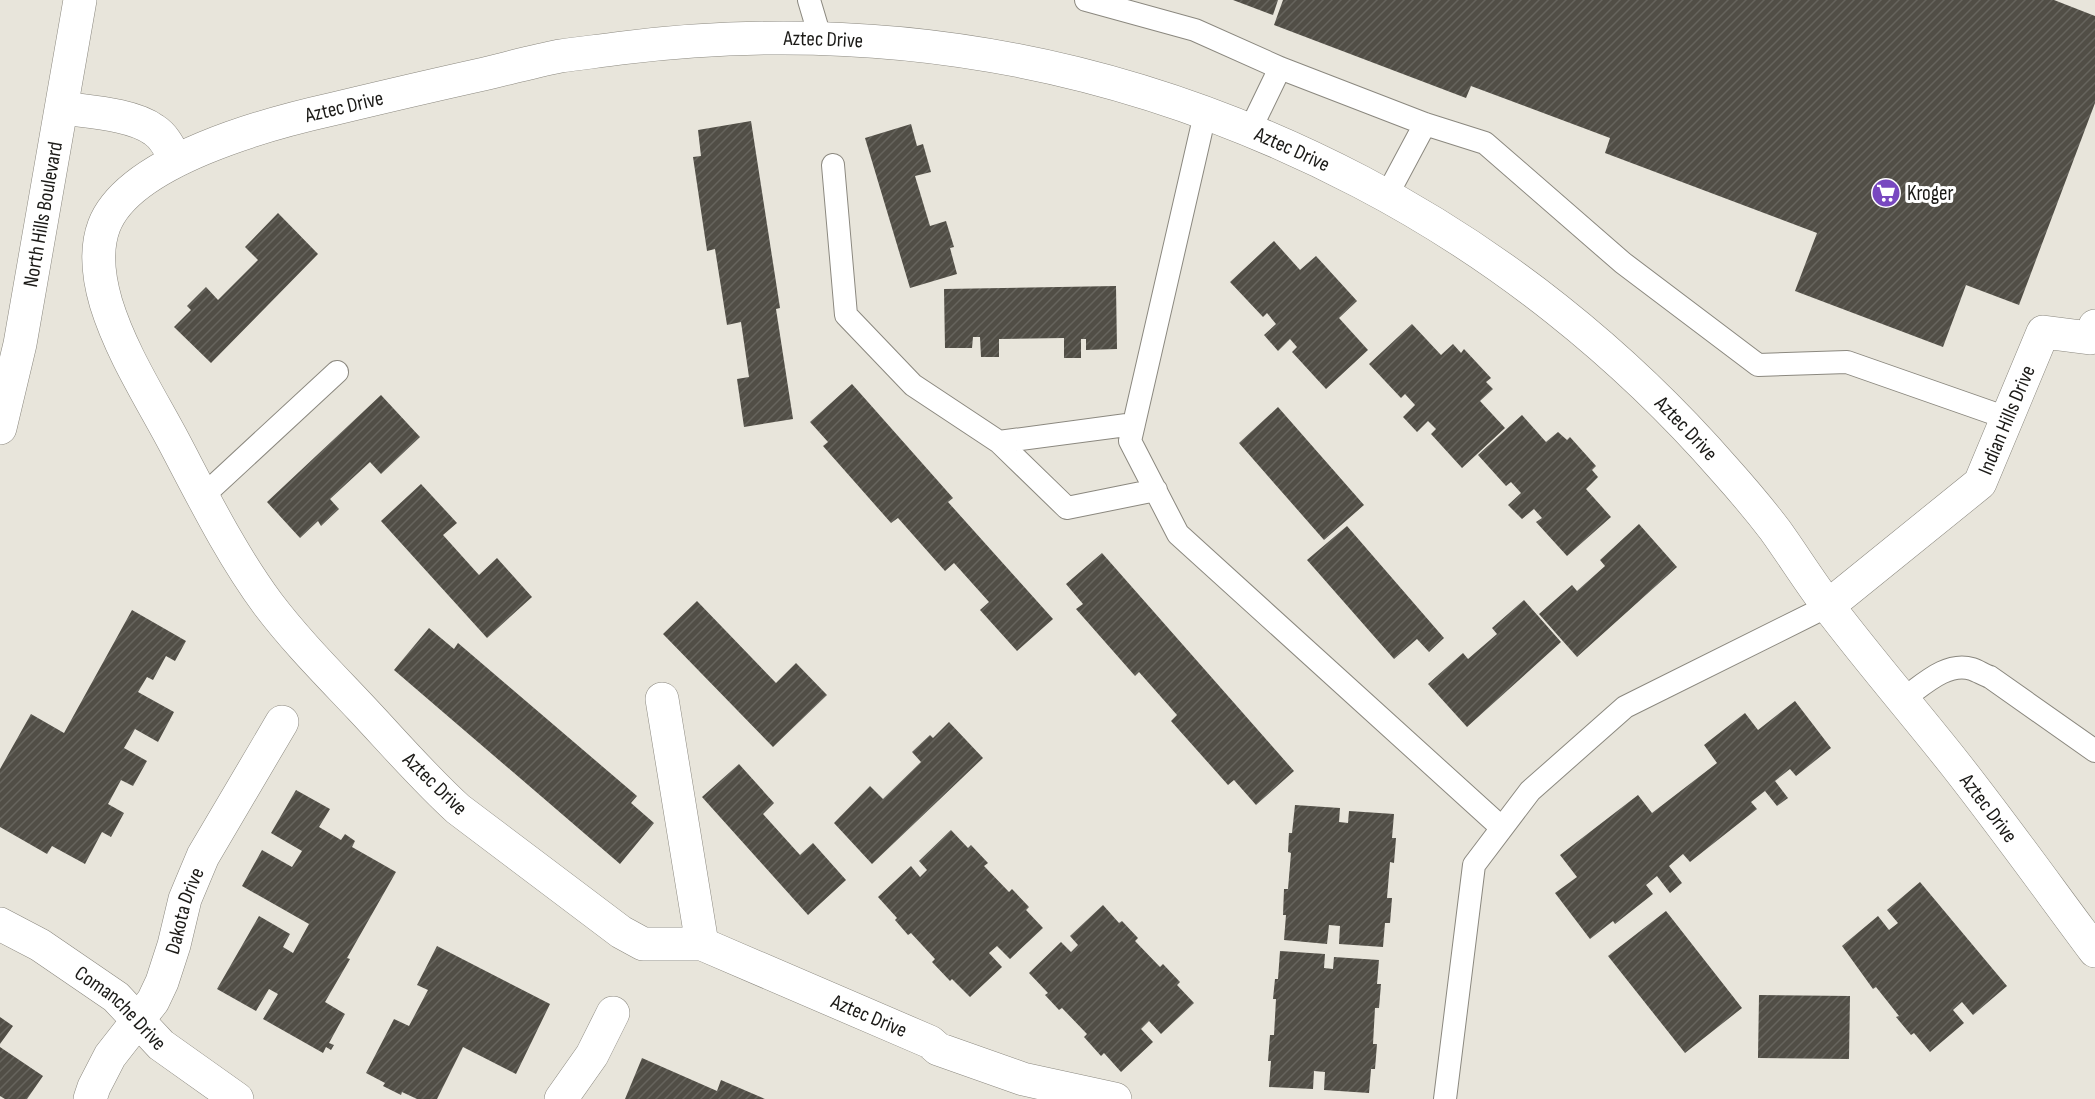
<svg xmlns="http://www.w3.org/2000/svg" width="2095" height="1099" viewBox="0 0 2095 1099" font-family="'Sofia Sans Condensed',sans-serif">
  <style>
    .building { fill: url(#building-hatch) }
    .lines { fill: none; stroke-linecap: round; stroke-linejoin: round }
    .service-casing { stroke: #8b887f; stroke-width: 24 }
    .minor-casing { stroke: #8b887f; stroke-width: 34 }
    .tertiary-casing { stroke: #8b887f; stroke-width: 34 }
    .service { stroke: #fff; stroke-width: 22 }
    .minor { stroke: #fff; stroke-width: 33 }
    .tertiary { stroke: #fff; stroke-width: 33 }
    .labels { text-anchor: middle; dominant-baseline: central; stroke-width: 6; stroke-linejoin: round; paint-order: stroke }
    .street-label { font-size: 21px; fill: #1b1a17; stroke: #fff }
    .poi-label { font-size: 21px; fill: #1b1a17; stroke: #fff; text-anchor: start }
  </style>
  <defs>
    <pattern id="building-hatch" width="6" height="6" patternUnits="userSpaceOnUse" patternTransform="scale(1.5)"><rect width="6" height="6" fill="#514e46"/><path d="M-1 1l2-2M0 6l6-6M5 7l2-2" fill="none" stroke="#66645d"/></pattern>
  </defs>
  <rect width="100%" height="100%" fill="#e8e5db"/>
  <path class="building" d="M 1233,0 L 1278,0 L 1273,15 Z
    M 1283,0 L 2054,0 L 2095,16 L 2095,103 L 2019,305 L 1966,285 L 1943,347 L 1795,291 L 1817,233 L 1605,153 L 1610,138 L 1471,86 L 1466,98 L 1274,25 Z
    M 751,121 L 780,308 L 776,309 L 793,419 L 744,427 L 737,379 L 749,377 L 741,322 L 727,325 L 715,249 L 707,251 L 693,157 L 701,156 L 698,130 Z
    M 911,124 L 917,146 L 923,144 L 931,172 L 915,176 L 930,226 L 946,221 L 954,247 L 950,248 L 957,274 L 910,288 L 865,138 Z
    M 278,213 L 318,254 L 211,363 L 174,327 L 191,310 L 187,306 L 206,287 L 218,300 L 258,260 L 245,247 Z
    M 1274,241 L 1300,270 L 1316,256 L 1357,301 L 1339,318 L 1368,350 L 1326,389 L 1292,352 L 1297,347 L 1290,339 L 1278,351 L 1264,335 L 1276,324 L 1267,313 L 1263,317 L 1230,282 Z
    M 1116,286 L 1117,349 L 1086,350 L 1086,339 L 1081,339 L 1081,358 L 1064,358 L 1064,338 L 999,339 L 999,357 L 981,357 L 980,337 L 973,337 L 972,348 L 945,348 L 944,289 Z
    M 1412,324 L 1441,355 L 1453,344 L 1461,353 L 1464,349 L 1491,378 L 1486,382 L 1493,389 L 1480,401 L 1505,428 L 1462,468 L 1431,434 L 1436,429 L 1428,421 L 1417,432 L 1403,417 L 1415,405 L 1405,394 L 1401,398 L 1369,364 Z
    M 852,384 L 953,498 L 948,502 L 1053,619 L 1017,651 L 980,610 L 989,602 L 954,563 L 945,571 L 898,518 L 891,523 L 823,446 L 828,442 L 810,422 Z
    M 381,395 L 420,437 L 381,474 L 370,462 L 330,499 L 339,509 L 321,526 L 318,521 L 300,538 L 267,502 Z
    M 1278,407 L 1364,505 L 1324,540 L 1239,443 Z
    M 1522,415 L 1546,442 L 1558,432 L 1567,440 L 1570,437 L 1596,466 L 1592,470 L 1598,477 L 1586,489 L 1611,517 L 1567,556 L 1536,522 L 1542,518 L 1534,509 L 1522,519 L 1508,505 L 1521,493 L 1511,482 L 1506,486 L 1478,455 Z
    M 421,484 L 457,523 L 443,535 L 479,575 L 497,558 L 532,597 L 487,638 L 381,521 Z
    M 1639,524 L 1677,567 L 1577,657 L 1539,614 L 1572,585 L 1577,591 L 1605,566 L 1600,560 Z
    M 1347,526 L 1444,638 L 1429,652 L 1417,639 L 1394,659 L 1307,560 Z
    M 1102,553 L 1294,771 L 1256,805 L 1234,780 L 1228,785 L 1171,721 L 1177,715 L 1139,672 L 1135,676 L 1076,609 L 1083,604 L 1066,584 Z
    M 1524,600 L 1561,642 L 1467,727 L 1428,684 L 1463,653 L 1468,659 L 1497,634 L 1492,628 Z
    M 697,601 L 776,683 L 796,663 L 827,695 L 773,747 L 663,634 Z
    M 132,610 L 186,641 L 175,661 L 166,656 L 153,680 L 147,677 L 138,692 L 174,712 L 158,742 L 135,729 L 124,748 L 147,761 L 133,786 L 121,780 L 108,804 L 124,813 L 111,837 L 102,832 L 85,864 L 52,846 L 47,854 L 0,827 L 0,769 L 31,714 L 64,733 Z
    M 429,628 L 454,649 L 458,643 L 637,796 L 631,803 L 654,823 L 620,864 L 394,670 Z
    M 1795,701 L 1831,748 L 1796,776 L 1790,769 L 1775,781 L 1788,798 L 1777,806 L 1765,791 L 1751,802 L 1757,809 L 1690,862 L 1683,854 L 1669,866 L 1682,883 L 1670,893 L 1657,876 L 1646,885 L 1653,894 L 1615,924 L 1613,921 L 1590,939 L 1555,893 L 1577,877 L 1560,855 L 1638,795 L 1652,813 L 1717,763 L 1704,745 L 1745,713 L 1758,730 Z
    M 949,722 L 983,758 L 872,864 L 834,823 L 870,786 L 883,799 L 921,762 L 912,752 L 930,735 L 933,738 Z
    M 739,764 L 774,803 L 763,814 L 800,855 L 813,843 L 846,880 L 808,915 L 702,797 Z
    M 296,790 L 330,809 L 319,827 L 341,840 L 345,834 L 355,841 L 352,847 L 396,872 L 347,958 L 350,959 L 325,1002 L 345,1014 L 329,1043 L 334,1045 L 331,1050 L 326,1047 L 323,1053 L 263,1019 L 278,994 L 269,989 L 256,1011 L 217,989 L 259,916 L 290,934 L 283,947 L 293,953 L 309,924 L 242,886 L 262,850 L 292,867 L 302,851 L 271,833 Z
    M 1295,805 L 1340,808 L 1339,822 L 1348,823 L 1349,811 L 1394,814 L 1392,838 L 1396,838 L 1394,863 L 1390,862 L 1387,898 L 1392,898 L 1390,923 L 1385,923 L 1383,947 L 1339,944 L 1340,926 L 1329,925 L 1327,944 L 1284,940 L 1286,915 L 1283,915 L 1284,889 L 1288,889 L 1291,853 L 1288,852 L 1289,833 L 1292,833 Z
    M 951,830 L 968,848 L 971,845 L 988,863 L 984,866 L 1009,892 L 1012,889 L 1029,907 L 1026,910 L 1043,928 L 1010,959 L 997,946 L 989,953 L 1002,967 L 970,997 L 952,979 L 950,981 L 932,962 L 935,959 L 911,933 L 908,935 L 895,920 L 897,918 L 878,897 L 911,866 L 920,877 L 927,870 L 919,861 Z
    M 1920,882 L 2007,986 L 1973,1015 L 1962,1002 L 1953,1010 L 1964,1023 L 1930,1052 L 1914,1033 L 1911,1035 L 1896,1017 L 1899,1016 L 1876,987 L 1873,989 L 1842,946 L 1878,916 L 1889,930 L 1898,923 L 1887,910 Z
    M 1103,905 L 1119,923 L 1122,921 L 1138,938 L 1135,941 L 1160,967 L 1163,964 L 1180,982 L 1177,985 L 1194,1003 L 1161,1034 L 1149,1021 L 1141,1029 L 1153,1042 L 1121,1072 L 1104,1053 L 1101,1056 L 1084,1037 L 1087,1034 L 1062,1008 L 1059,1010 L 1045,995 L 1048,993 L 1029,973 L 1061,942 L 1071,952 L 1078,945 L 1070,936 Z
    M 1666,911 L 1742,1008 L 1685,1053 L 1608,956 Z
    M 437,946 L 550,1004 L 516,1074 L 463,1047 L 437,1099 L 417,1099 L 402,1092 L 401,1095 L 383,1086 L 385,1083 L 366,1073 L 394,1019 L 409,1026 L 428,990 L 417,985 Z
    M 1280,951 L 1325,954 L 1324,968 L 1333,969 L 1334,957 L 1379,960 L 1377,984 L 1381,984 L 1379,1008 L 1375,1008 L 1373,1044 L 1377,1044 L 1375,1069 L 1371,1069 L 1369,1093 L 1324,1090 L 1325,1072 L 1314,1071 L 1313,1089 L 1269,1087 L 1271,1061 L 1268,1061 L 1270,1035 L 1274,1035 L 1276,999 L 1273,999 L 1275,979 L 1278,979 Z
    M 1759,995 L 1850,996 L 1849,1059 L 1758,1058 Z
    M 0,1017 L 13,1026 L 0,1044 Z
    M 0,1047 L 43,1076 L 27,1099 L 5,1099 L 0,1096 Z
    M 642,1058 L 717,1091 L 721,1080 L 765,1099 L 625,1099 Z"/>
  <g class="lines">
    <g class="service-casing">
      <path id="service" d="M 809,0 L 820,37
        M 1086,0 L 1195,30 L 1280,68 L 1425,124 L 1485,143 L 1623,263 L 1758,365 L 1847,362 L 2007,418
        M 1205,114 L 1130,441 L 1178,534 L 1502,828
        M 1250,130 L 1280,68
        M 833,165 L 846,315 L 913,385 L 999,442
        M 1386,197 L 1425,124
        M 1134,424 L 999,442 L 1067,508 L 1156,490
        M 203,496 L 337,372
        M 1903,699 C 1923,685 1947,661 1972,669 C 1978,671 1984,675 1990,677 L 2095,751
        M 1445,1099 L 1474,865 L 1530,791 L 1625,707 L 1828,606"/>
    </g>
    <g class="minor-casing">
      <g id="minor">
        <path d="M 62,108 C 89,112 132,114 154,130 C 165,137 170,149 176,160"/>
        <path d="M 662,699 L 702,944"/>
        <path id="s1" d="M 0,924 L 40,945 L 116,997 L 161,1045 L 237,1099"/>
        <path id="s2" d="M 90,1099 L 94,1087 L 110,1056 L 153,1001 L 162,982 L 174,945 L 185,899 L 203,856 L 282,722"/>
        <path d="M 561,1099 L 592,1055 L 613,1013"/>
        <path id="s3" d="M 1115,1099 L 1023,1079 L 938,1049 L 930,1042 L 702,944 L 643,944 L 621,932 L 458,809 C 424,778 393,742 361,708 C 329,674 296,641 268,604 C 231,554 203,497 174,442 C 150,397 121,352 106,303 C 99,279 95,250 104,226 C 129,160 270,123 333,109 C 383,97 434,85 484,74 C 509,68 535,61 560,56 C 581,53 601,51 622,48 C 881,16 1129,61 1361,182 C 1499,254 1623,353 1725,470 C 1742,489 1759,509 1775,530 C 1793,555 1809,581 1828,606 C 1869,660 1913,711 1955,764 C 2003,825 2048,888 2095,951"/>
      </g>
    </g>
    <g class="tertiary-casing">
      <g id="tertiary">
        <path id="s4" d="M 0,428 L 20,344 L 80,0"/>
        <path id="s5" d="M 1828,606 L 1980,483 L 2043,332 L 2090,338 L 2095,326"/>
      </g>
    </g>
    <use href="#service" class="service"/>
    <use href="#minor" class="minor"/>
    <use href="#tertiary" class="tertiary"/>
  </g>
  <defs>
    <g id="supermarket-disc" transform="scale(1.5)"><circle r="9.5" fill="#7848c0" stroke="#fff"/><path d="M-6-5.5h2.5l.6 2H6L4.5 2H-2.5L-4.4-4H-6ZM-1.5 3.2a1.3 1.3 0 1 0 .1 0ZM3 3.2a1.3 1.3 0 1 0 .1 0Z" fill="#fff"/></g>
  </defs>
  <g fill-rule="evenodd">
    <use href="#supermarket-disc" x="1886" y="193"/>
  </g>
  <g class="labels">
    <g class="street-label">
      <text stroke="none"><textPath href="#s3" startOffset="2194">Aztec Drive</textPath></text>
      <text stroke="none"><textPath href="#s3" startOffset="1708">Aztec Drive</textPath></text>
      <text stroke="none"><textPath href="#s3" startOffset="2679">Aztec Drive</textPath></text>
      <text stroke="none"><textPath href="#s4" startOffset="218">North Hills Boulevard</textPath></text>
      <text stroke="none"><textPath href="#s5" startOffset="264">Indian Hills Drive</textPath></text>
      <text stroke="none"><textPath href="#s3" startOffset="3165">Aztec Drive</textPath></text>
      <text transform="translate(435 784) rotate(44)">Aztec Drive</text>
      <text stroke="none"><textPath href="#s3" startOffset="3651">Aztec Drive</textPath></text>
      <text stroke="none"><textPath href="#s2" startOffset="213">Dakota Drive</textPath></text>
      <text stroke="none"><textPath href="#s1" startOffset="148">Comanche Drive</textPath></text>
      <text transform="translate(869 1016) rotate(23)">Aztec Drive</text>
    </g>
    <g class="poi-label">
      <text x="1907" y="193">Kroger</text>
    </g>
  </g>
</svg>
